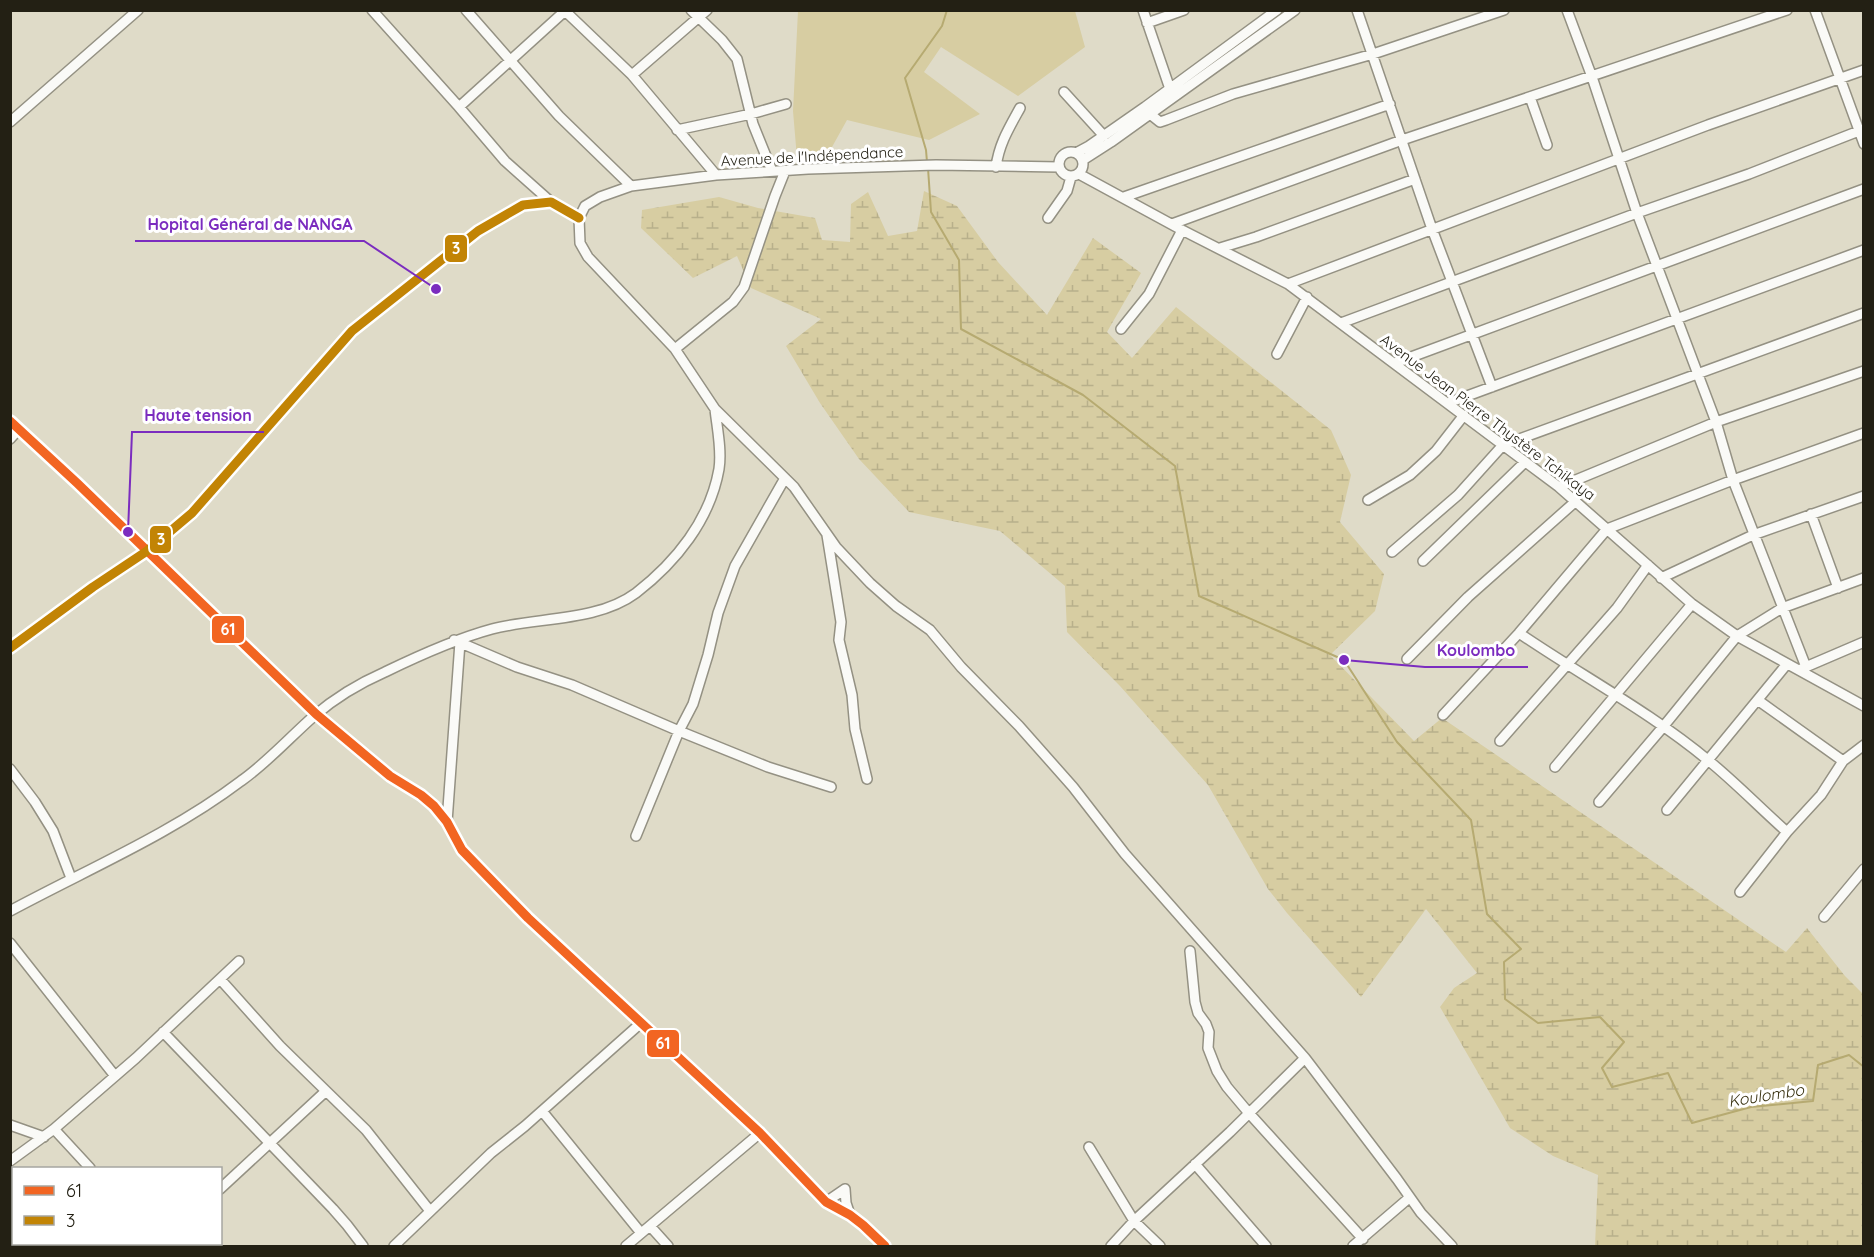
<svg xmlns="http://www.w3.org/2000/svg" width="1874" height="1257" viewBox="0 0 1874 1257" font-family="Quicksand,sans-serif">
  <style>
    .green { fill: #d7cda2 }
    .wetland { fill: url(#wetland-marsh) }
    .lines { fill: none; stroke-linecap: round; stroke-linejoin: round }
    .stream { stroke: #b6aa71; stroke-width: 2 }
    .minor-casing { stroke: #949183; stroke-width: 12 }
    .minor { stroke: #fafaf7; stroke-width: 9 }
    .bus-1-casing { stroke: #fff; stroke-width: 14 }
    .bus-2-casing { stroke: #fff; stroke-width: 14 }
    .bus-1 { stroke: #f26522; stroke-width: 9 }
    .bus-2 { stroke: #c28405; stroke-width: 9 }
    .labels { text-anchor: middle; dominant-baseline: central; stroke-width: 6; stroke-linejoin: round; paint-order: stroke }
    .street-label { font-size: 15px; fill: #232014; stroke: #fff }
    .water-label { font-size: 16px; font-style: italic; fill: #362f0e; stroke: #fff }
    .leader { fill: none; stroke: #7b2cbf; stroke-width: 2 }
    .callout-dot { fill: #7b2cbf; stroke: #fff; stroke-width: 2 }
    .callout-label { font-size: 16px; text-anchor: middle; font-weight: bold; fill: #7b2cbf; stroke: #fff; stroke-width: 6; stroke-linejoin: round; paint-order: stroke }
    .line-badge { stroke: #fff; stroke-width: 2 }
    .badge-label { font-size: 16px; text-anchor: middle; font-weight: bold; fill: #fff }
  </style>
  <defs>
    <pattern id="wetland-marsh" width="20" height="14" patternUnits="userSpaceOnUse" patternTransform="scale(1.5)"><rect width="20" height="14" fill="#d7cda2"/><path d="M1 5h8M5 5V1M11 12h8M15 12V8" fill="none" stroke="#b8b08b"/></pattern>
  </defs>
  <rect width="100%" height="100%" fill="#dfdbc8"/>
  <path class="green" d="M 798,11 L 1075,11 L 1085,47 L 1018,96 L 941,47 L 924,72 L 980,114 L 929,140 L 847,120 L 827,156 L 797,158 L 793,111 Z"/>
  <path class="wetland" d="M 924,191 L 957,206 L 998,262 L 1047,315 L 1093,238 L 1141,273 L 1107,332 L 1132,358 L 1176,307 L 1331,430 L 1351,475 L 1340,522 L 1384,574 L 1375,611 L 1330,655 L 1414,741 L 1442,718 L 1786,952 L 1807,928 L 1845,976 L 1863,994 L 1863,1246 L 1595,1246 L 1598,1175 L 1553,1156 L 1510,1128 L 1440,1007 L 1454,988 L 1477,973 L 1426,909 L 1361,997 L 1287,913 L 1268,889 L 1208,785 L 1120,686 L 1067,632 L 1065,586 L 1000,531 L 909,512 L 859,459 L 820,403 L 786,346 L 821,319 L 751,288 L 737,256 L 693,278 L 641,228 L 642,210 L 719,197 L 758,208 L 815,218 L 822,240 L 850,242 L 851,204 L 868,192 L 888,236 L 917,231 Z"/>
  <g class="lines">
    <path class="stream" d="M 927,162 L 926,150 L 905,78 L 942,26 L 947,10
      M 928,168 L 931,212 L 959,260 L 961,329 L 1083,395 L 1175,466 L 1199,596 L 1344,660 L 1397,742 L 1471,820 L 1487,914 L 1521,949 L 1504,962 L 1505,999 L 1538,1023 L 1600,1017 L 1624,1042 L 1602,1068 L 1612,1087 L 1668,1073 L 1692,1123 L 1751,1107 L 1813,1101 L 1818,1065 L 1849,1055 L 1864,1067"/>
    <g class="minor-casing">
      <path id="minor" d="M 372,10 L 459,107 L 505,161 L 551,202
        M 466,10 L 559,116 L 631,186
        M 564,10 L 632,75 L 716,175
        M 691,10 L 722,40 L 737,59 L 753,124 L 772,171
        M 1143,10 L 1170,89
        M 1357,10 L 1432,229 L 1492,387
        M 1567,10 L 1592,77 L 1637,213 L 1716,422 L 1733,480 L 1806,667
        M 1815,10 L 1864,144
        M 1147,23 L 1184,10
        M 632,75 L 707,10
        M 1064,92 L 1104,136
        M 1530,97 L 1547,145
        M 459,107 L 566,10
        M 1150,114 L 1160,122 L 1166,120 L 1233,94 L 1373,54 L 1504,10
        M 10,122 L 138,10
        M 677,130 L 751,114 L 786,104
        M1059 164a12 12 0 1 1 24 0a12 12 0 1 1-24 0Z
        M 1076,153 L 1089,146 L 1145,107 L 1277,10
        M 1083,160 L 1111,142 L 1295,10
        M 996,167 C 999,144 1009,128 1020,108
        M 1059,167 L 936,165 L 808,169 L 716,175 L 631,186 L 600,197 L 585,206 L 579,218 L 580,243 L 588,257 L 675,349 L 715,409 L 794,487 L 836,547 L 870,583 L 896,606 L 930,630 L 961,667 L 1019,726 L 1073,787 L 1125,854 L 1305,1058 L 1397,1179 L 1421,1213 L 1452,1246
        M 1079,174 L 1182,230 L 1288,284 L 1559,487 L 1692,604 L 1737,636 L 1864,706
        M 1124,197 L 1390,104
        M 1048,218 L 1067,191 L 1071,177
        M 1172,224 L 1402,140 L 1787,10
        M 1220,248 L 1256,237 L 1415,179
        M 1288,284 L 1708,125 L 1864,70
        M 1341,323 L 1637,213 L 1749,174 L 1864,129
        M 1121,329 L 1149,294 L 1182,230
        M 675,349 L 733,302 L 744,287 L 775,196 L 785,171
        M 1277,354 L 1307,297
        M 1395,363 L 1864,189
        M 1448,403 L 1864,250
        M 10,421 L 77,483 L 316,714 L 390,776 L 421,795 L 434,806 L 447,822 L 462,850 L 528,918 L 760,1133 L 826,1202 L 850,1215 L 863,1225 L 885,1246
        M 10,439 L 19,429
        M 1559,487 L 1716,422 L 1864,371
        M 1368,500 L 1410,475 L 1436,451 L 1464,415
        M 1811,514 L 1838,588
        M 827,535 L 841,622 L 839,640 L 852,695 L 855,729 L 867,779
        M 1392,552 L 1458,495 L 1503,445 L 1864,313
        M 1423,561 L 1525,462
        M 1661,578 L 1753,535 L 1864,496
        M 1519,633 C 1582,676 1650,712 1709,761 C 1736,783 1761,809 1787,832
        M 454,640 L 517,667 L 572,685 L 679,731 L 768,767 L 831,787
        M 10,648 L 93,587 L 147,551 L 192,513 L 352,331 L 478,231 L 523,205 L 551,202 L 579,218
        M 1407,659 L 1468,597 L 1576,501
        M 1801,669 L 1864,642
        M 1759,701 L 1843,761
        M 1443,715 L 1519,633 L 1607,529 L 1733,480 L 1864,433
        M 1500,741 L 1617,608 L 1648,565
        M 1555,767 L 1692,604
        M 10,769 L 35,802 L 53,831 L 71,878
        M 1599,802 L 1663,727 L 1737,636 L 1782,608 L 1864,578
        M 1667,810 L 1787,664
        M 447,822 L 460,642
        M 636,836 L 679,731 L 693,704 L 708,655 L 718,613 L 735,566 L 785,478
        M 1740,892 L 1787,832 L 1821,795 L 1843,761 L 1864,745
        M 10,911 C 88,869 171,834 241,781 C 268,762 290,737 314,716 C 335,698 360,683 385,672 C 420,655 455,639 492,629 C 537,617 597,622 636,593 C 676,562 710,520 719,469 C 722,450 717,428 715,409
        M 1824,917 L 1864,869
        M 10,943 L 115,1076
        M 1190,951 L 1195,1002 L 1198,1013 L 1206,1024 L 1209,1032 L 1208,1048 L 1217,1071 L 1227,1087 L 1248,1112 L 1363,1239
        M 220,979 L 280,1046 L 366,1130 L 430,1211
        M 163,1032 L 333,1209 L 347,1225 L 363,1246
        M 542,1111 L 641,1233
        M 10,1125 L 44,1137
        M 54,1129 L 90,1168
        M 1089,1147 L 1134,1221 L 1160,1246
        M 10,1161 L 54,1129 L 136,1058 L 239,961
        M 1195,1164 L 1266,1246
        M 10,1185 L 14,1188
        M 220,1189 L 326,1091
        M 845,1189 L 846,1203 L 850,1215
        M 826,1202 L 845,1189
        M 650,1226 L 668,1246
        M 63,1244 L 66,1246
        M 165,1244 L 167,1246
        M 152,1246 L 156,1244
        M 394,1246 L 491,1153 L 525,1126 L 641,1023
        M 626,1246 L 760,1133
        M 1111,1246 L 1134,1221 L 1230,1132 L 1305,1058
        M 1353,1246 L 1409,1198"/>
    </g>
    <use href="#minor" class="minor"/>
    <g class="bus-1-casing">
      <path id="bus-1" d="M 10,421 L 77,483 L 316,714 L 390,776 L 421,795 L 434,806 L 447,822 L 462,850 L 528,918 L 760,1133 L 826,1202 L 850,1215 L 863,1225 L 885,1246"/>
    </g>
    <g class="bus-2-casing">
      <path id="bus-2" d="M 10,648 L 93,587 L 147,551 L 192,513 L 352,331 L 478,231 L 523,205 L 551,202 L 579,218"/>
    </g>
    <use href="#bus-1" class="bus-1"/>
    <use href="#bus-2" class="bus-2"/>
  </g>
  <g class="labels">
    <g class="street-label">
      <text transform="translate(812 156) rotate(-3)">Avenue de l'Indépendance</text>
      <text transform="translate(1488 417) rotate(37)">Avenue Jean Pierre Thystère Tchikaya</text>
    </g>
    <g class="water-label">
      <text transform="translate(1766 1095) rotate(-9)">Koulombo</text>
    </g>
  </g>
  <path class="leader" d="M436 289L364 241H135M128 532L132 432H264M1344 660L1425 667H1528"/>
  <g class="callout-dot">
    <circle cx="436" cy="289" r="6"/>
    <circle cx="128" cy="532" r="6"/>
    <circle cx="1344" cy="660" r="6"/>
  </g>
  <g class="callout-label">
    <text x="250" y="230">Hopital Général de NANGA</text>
    <text x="198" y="421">Haute tension</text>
    <text x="1476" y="656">Koulombo</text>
  </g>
  <g class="line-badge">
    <rect x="444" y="234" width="24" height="29" rx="6" fill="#c28405"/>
    <rect x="149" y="525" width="23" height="29" rx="6" fill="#c28405"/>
    <rect x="211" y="615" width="34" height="29" rx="6" fill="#f26522"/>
    <rect x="646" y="1029" width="34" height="29" rx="6" fill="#f26522"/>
  </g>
  <g class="badge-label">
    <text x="456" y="254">3</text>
    <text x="161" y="545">3</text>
    <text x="228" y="635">61</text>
    <text x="663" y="1049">61</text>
  </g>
  <rect width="1874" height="1257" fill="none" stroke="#232014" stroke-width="24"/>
  <rect x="12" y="1167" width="210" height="78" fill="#ffffff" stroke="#a7a6a1" stroke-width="1.5"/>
  <rect x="24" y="1186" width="30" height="9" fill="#f26522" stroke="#a7a6a1" stroke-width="1.5"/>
  <text x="66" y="1197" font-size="18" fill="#232014">61</text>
  <rect x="24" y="1216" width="30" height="9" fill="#c28405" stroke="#a7a6a1" stroke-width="1.5"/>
  <text x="66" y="1227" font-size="18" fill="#232014">3</text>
</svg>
